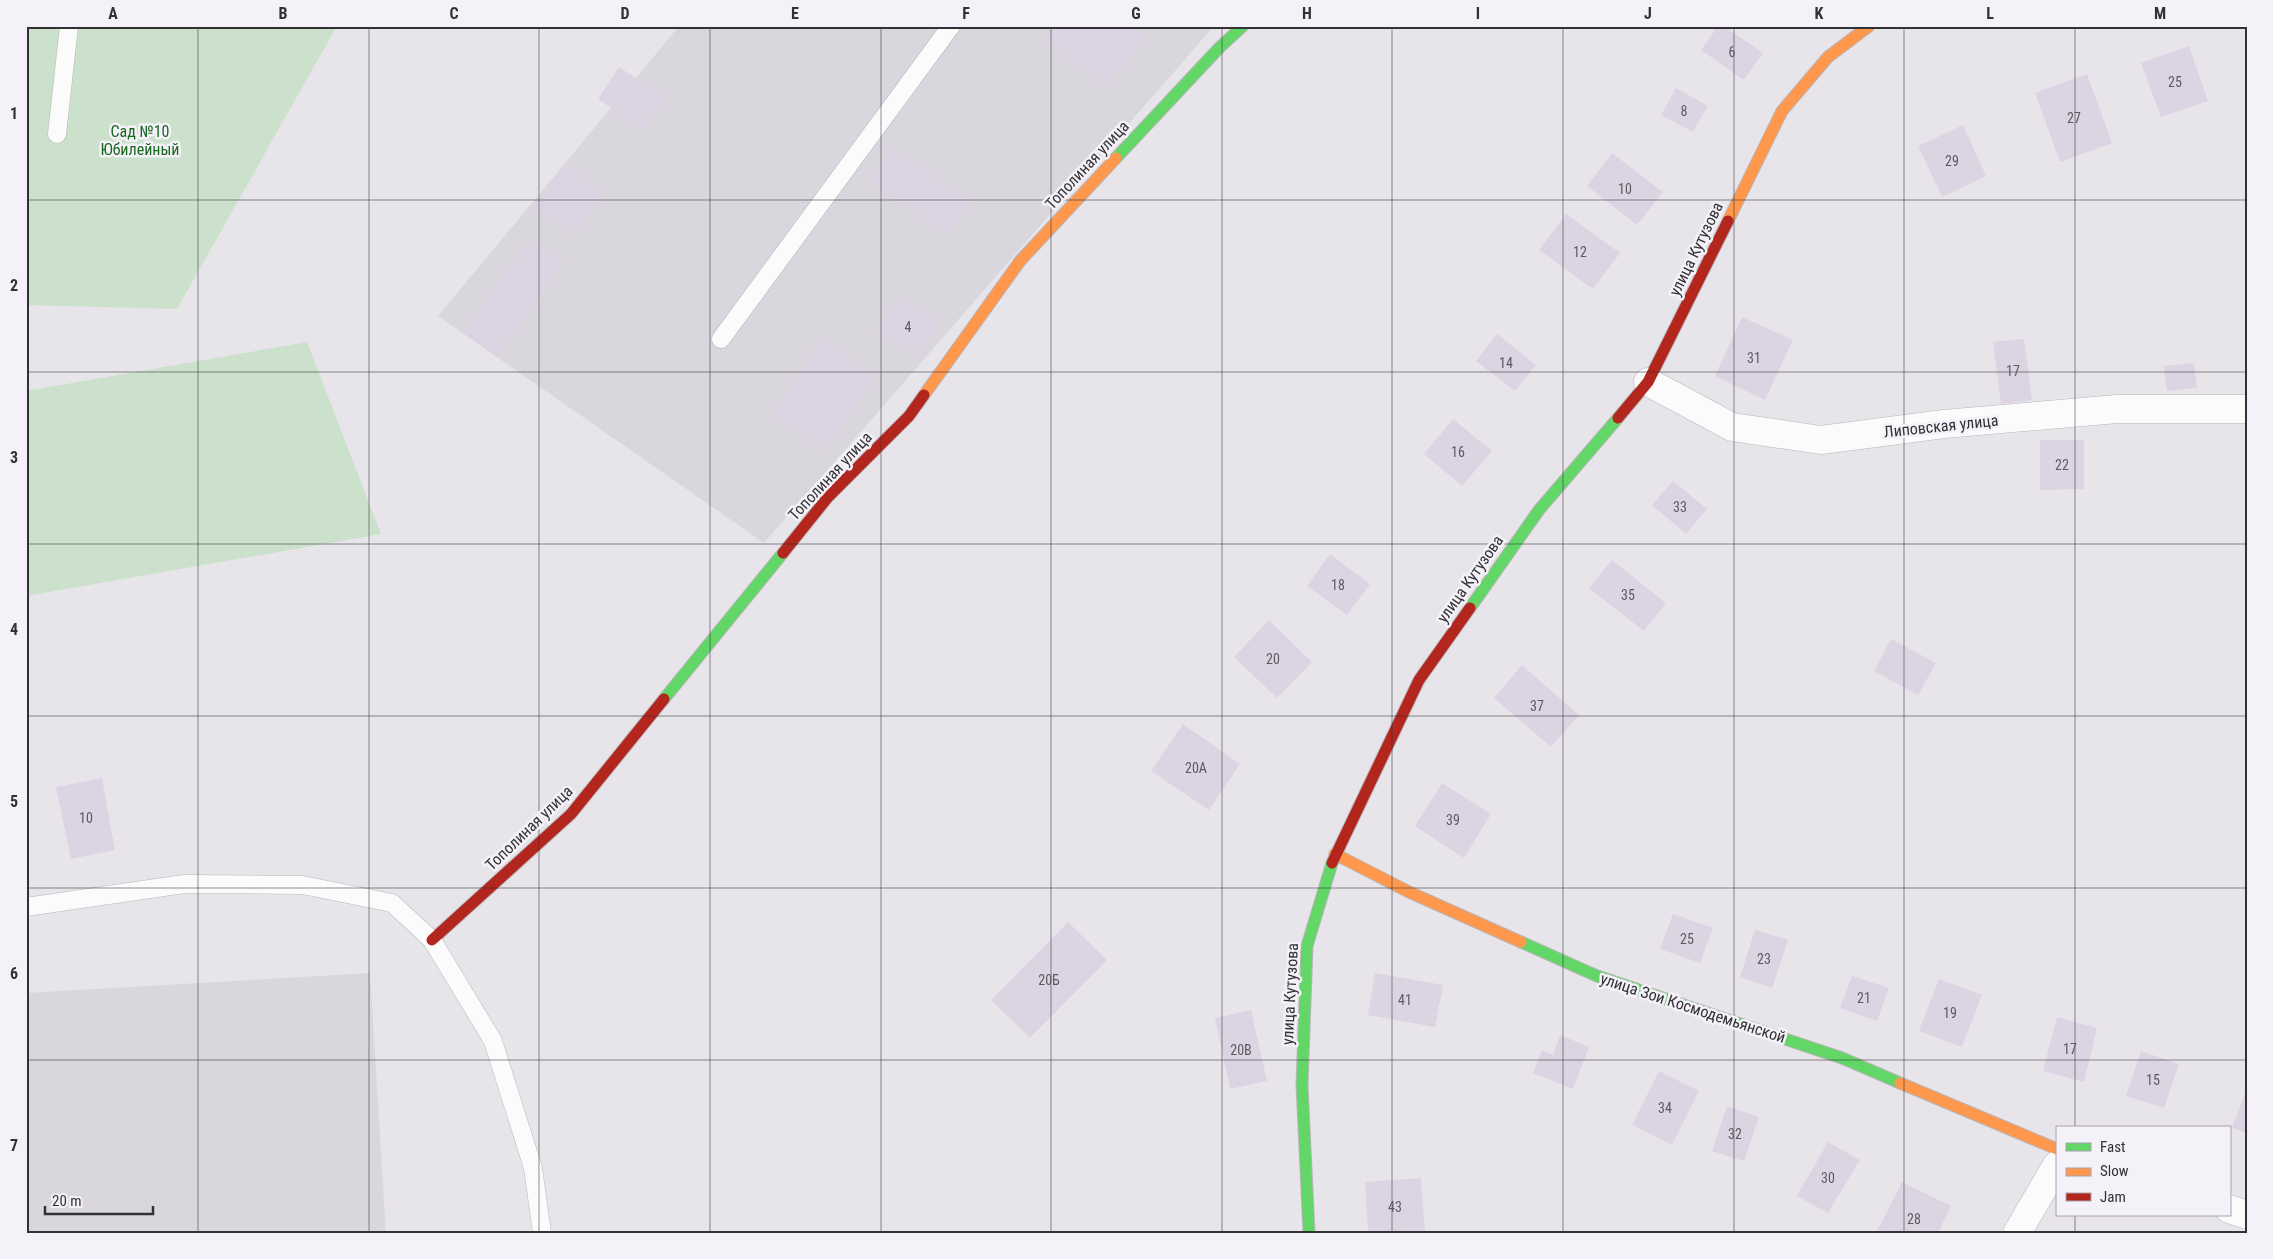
<svg xmlns="http://www.w3.org/2000/svg" width="2273" height="1259" viewBox="0 0 2273 1259" font-family="'Roboto Condensed',sans-serif">
  <style>
    .built { fill: #dad6de }
    .green { fill: #cbe1cb }
    .building { fill: #dcd3e3 }
    .lines { fill: none; stroke-linecap: round; stroke-linejoin: round }
    .lane-casing { stroke: #b8b6ba; stroke-width: 19 }
    .street-casing { stroke: #b8b6ba; stroke-width: 29 }
    .fast-casing { stroke: #b8b6ba; stroke-width: 13 }
    .slow-casing { stroke: #b8b6ba; stroke-width: 13 }
    .jam-casing { stroke: #b8b6ba; stroke-width: 13 }
    .lane { stroke: #fcfbfc; stroke-width: 18 }
    .street { stroke: #fcfbfc; stroke-width: 28 }
    .fast { stroke: #63d668; stroke-width: 11 }
    .slow { stroke: #ff974d; stroke-width: 11 }
    .jam { stroke: #b3261e; stroke-width: 11 }
    .grid { fill: none; stroke: #323134; stroke-width: 1; stroke-opacity: 0.55 }
    .labels { text-anchor: middle; dominant-baseline: central; stroke-width: 5; stroke-linejoin: round; paint-order: stroke }
    .number-label { font-size: 14px; fill: #5c5a60 }
    .park-label { font-size: 16px; fill: #17671c; stroke: #f5f1f9 }
    .street-label { font-size: 16px; fill: #323134; stroke: #f5f1f9 }
    .neatline { fill: none; stroke: #323134; stroke-width: 2 }
    .grid-label { font-size: 16px; text-anchor: middle; font-weight: bold; fill: #323134 }
  </style>
  <rect width="100%" height="100%" fill="#e8e5ea"/>
  <path class="built" d="M 679,26 L 1214,26 L 764,543 L 438,316 Z
    M 370,973 L 386,1233 L 26,1233 L 26,993 Z"/>
  <path class="green" d="M 26,26 L 337,26 L 177,309 L 26,305 Z
    M 307,342 L 381,534 L 26,596 L 26,391 Z"/>
  <path class="building" d="M 1054,26 L 1130,26 L 1144,38 L 1105,86 L 1045,38 Z
    M 1718,26 L 1724,26 L 1763,53 L 1744,80 L 1701,50 Z
    M 2189,46 L 2208,101 L 2161,117 L 2141,63 Z
    M 619,67 L 664,96 L 642,129 L 598,99 Z
    M 2087,74 L 2112,143 L 2060,162 L 2035,93 Z
    M 1676,88 L 1708,106 L 1693,132 L 1661,115 Z
    M 1963,125 L 1986,176 L 1942,197 L 1918,146 Z
    M 892,149 L 969,201 L 947,233 L 871,181 Z
    M 1612,153 L 1663,192 L 1637,225 L 1587,186 Z
    M 565,166 L 604,191 L 575,234 L 536,209 Z
    M 1566,214 L 1620,253 L 1593,289 L 1539,250 Z
    M 530,240 L 562,263 L 496,355 L 464,332 Z
    M 900,297 L 939,324 L 916,357 L 877,330 Z
    M 1742,317 L 1793,340 L 1765,400 L 1715,376 Z
    M 1497,334 L 1536,365 L 1515,391 L 1476,361 Z
    M 2024,339 L 2032,400 L 2001,404 L 1993,342 Z
    M 821,340 L 874,375 L 825,450 L 772,415 Z
    M 2194,363 L 2197,388 L 2167,391 L 2164,366 Z
    M 1453,419 L 1492,451 L 1462,486 L 1424,454 Z
    M 2040,440 L 2084,440 L 2084,489 L 2040,490 Z
    M 1673,481 L 1707,509 L 1686,534 L 1652,505 Z
    M 1330,554 L 1370,584 L 1347,615 L 1307,586 Z
    M 1612,560 L 1666,603 L 1644,631 L 1589,588 Z
    M 1269,620 L 1312,662 L 1277,698 L 1234,657 Z
    M 1891,639 L 1936,663 L 1918,695 L 1874,671 Z
    M 1522,665 L 1579,715 L 1551,747 L 1494,698 Z
    M 1183,724 L 1240,764 L 1209,810 L 1151,771 Z
    M 102,778 L 115,850 L 71,859 L 56,787 Z
    M 1442,783 L 1491,814 L 1464,858 L 1415,826 Z
    M 1673,914 L 1713,928 L 1700,963 L 1660,949 Z
    M 1068,922 L 1107,960 L 1030,1038 L 991,1000 Z
    M 1755,930 L 1788,940 L 1772,988 L 1740,977 Z
    M 1375,973 L 1443,985 L 1435,1027 L 1368,1015 Z
    M 1852,976 L 1889,988 L 1877,1021 L 1840,1008 Z
    M 1939,979 L 1982,995 L 1962,1047 L 1919,1031 Z
    M 1251,1010 L 1267,1081 L 1230,1089 L 1215,1018 Z
    M 2057,1017 L 2097,1028 L 2084,1082 L 2043,1071 Z
    M 1560,1035 L 1589,1047 L 1573,1089 L 1533,1073 L 1542,1050 L 1553,1055 Z
    M 2141,1051 L 2179,1064 L 2164,1108 L 2126,1096 Z
    M 1659,1071 L 1699,1091 L 1672,1145 L 1632,1125 Z
    M 2247,1088 L 2247,1133 L 2232,1128 Z
    M 1727,1106 L 1759,1117 L 1744,1161 L 1712,1151 Z
    M 1828,1142 L 1860,1160 L 1828,1213 L 1797,1196 Z
    M 1421,1178 L 1425,1233 L 1368,1233 L 1365,1182 Z
    M 1902,1182 L 1951,1206 L 1938,1233 L 1876,1233 Z"/>
  <g class="lines">
    <g class="lane-casing">
      <path id="lane" d="M 57,134 L 69,26
        M 721,339 L 951,26
        M 26,907 L 184,884 L 303,885 L 392,903 L 432,940 L 493,1041 L 533,1168 L 542,1233"/>
    </g>
    <g class="street-casing">
      <path id="street" d="M 1648,382 L 1732,427 L 1821,440 L 1944,424 L 2117,409 L 2247,409
        M 2229,1209 L 2247,1215
        M 2017,1233 L 2057,1165"/>
    </g>
    <g class="fast-casing">
      <path id="fast" d="M 1116,158 L 1220,47 L 1243,26
        M 1470,608 L 1539,510 L 1618,418
        M 664,699 L 783,553
        M 1521,942 L 1597,976 L 1842,1058 L 1900,1083
        M 1309,1233 L 1302,1085 L 1307,946 L 1332,863"/>
    </g>
    <g class="slow-casing">
      <path id="slow" d="M 1728,221 L 1782,111 L 1828,57 L 1869,26
        M 924,395 L 1020,261 L 1116,158
        M 1335,854 L 1409,892 L 1521,942
        M 1900,1083 L 2057,1149"/>
    </g>
    <g class="jam-casing">
      <path id="jam" d="M 1618,418 L 1648,382 L 1728,221
        M 783,553 L 828,497 L 909,416 L 924,395
        M 1332,863 L 1419,680 L 1470,608
        M 432,940 L 571,814 L 664,699"/>
    </g>
    <use href="#lane" class="lane"/>
    <use href="#street" class="street"/>
    <use href="#fast" class="fast"/>
    <use href="#slow" class="slow"/>
    <use href="#jam" class="jam"/>
  </g>
  <path class="grid" d="M 198,26 L 198,1233M 369,26 L 369,1233M 539,26 L 539,1233M 710,26 L 710,1233M 881,26 L 881,1233M 1051,26 L 1051,1233M 1222,26 L 1222,1233M 1392,26 L 1392,1233M 1563,26 L 1563,1233M 1734,26 L 1734,1233M 1904,26 L 1904,1233M 2075,26 L 2075,1128M 26,200 L 2247,200M 26,372 L 2247,372M 26,544 L 2247,544M 26,716 L 2247,716M 26,888 L 2247,888M 26,1060 L 2247,1060M 2075,1215 L 2075,1233"/>
  <g class="labels">
    <g class="number-label">
      <text x="1732" y="52">6</text>
      <text x="2175" y="82">25</text>
      <text x="1684" y="111">8</text>
      <text x="2074" y="118">27</text>
      <text x="1952" y="161">29</text>
      <text x="1625" y="189">10</text>
      <text x="1580" y="252">12</text>
      <text x="908" y="327">4</text>
      <text x="1754" y="358">31</text>
      <text x="1506" y="363">14</text>
      <text x="2013" y="371">17</text>
      <text x="1458" y="452">16</text>
      <text x="2062" y="465">22</text>
      <text x="1680" y="507">33</text>
      <text x="1338" y="585">18</text>
      <text x="1628" y="595">35</text>
      <text x="1273" y="659">20</text>
      <text x="1537" y="706">37</text>
      <text x="1196" y="768">20А</text>
      <text x="86" y="818">10</text>
      <text x="1453" y="820">39</text>
      <text x="1687" y="939">25</text>
      <text x="1764" y="959">23</text>
      <text x="1049" y="980">20Б</text>
      <text x="1864" y="998">21</text>
      <text x="1405" y="1000">41</text>
      <text x="1950" y="1013">19</text>
      <text x="2070" y="1049">17</text>
      <text x="1241" y="1050">20В</text>
      <text x="2153" y="1080">15</text>
      <text x="1665" y="1108">34</text>
      <text x="1735" y="1134">32</text>
      <text x="1828" y="1178">30</text>
      <text x="1395" y="1207">43</text>
      <text x="1914" y="1219">28</text>
    </g>
    <g class="park-label">
      <text x="140" y="131">Сад №10<tspan x="140" dy="18">Юбилейный</tspan></text>
    </g>
    <g class="street-label">
      <text transform="translate(1087 165) rotate(-47)">Тополиная улица</text>
      <text transform="translate(1696 249) rotate(-64)">улица Кутузова</text>
      <text transform="translate(1941 426) rotate(-6)">Липовская улица</text>
      <text transform="translate(830 476) rotate(-47)">Тополиная улица</text>
      <text transform="translate(1470 579) rotate(-55)">улица Кутузова</text>
      <text transform="translate(529 828) rotate(-44)">Тополиная улица</text>
      <text transform="translate(1290 994) rotate(-87)">улица Кутузова</text>
      <text transform="translate(1693 1008) rotate(18)">улица Зои Космодемьянской</text>
    </g>
  </g>
  <rect width="2273" height="1259" fill="none" stroke="#f5f1f9" stroke-width="55"/>
  <rect x="2056" y="1126" width="175" height="90" fill="#f5f1f9" stroke="#a7a4aa"/>
  <rect x="2066" y="1143" width="25" height="8" fill="#63d668" stroke="#a7a4aa"/>
  <text x="2100" y="1152" font-size="15" fill="#323134">Fast</text>
  <rect x="2066" y="1168" width="25" height="8" fill="#ff974d" stroke="#a7a4aa"/>
  <text x="2100" y="1176" font-size="15" fill="#323134">Slow</text>
  <rect x="2066" y="1193" width="25" height="8" fill="#b3261e" stroke="#a7a4aa"/>
  <text x="2100" y="1202" font-size="15" fill="#323134">Jam</text>
  <path d="M45 1206v8h108v-8" fill="none" stroke="#323134" stroke-width="2.5"/>
  <text x="52" y="1206" font-size="15" fill="#323134" stroke="#f5f1f9" stroke-width="4" paint-order="stroke">20 m</text>
  <rect x="28" y="28" width="2218" height="1204" class="neatline"/>
  <g class="grid-label">
    <text x="113" y="19">A</text>
    <text x="283" y="19">B</text>
    <text x="454" y="19">C</text>
    <text x="625" y="19">D</text>
    <text x="795" y="19">E</text>
    <text x="966" y="19">F</text>
    <text x="1136" y="19">G</text>
    <text x="1307" y="19">H</text>
    <text x="1478" y="19">I</text>
    <text x="1648" y="19">J</text>
    <text x="1819" y="19">K</text>
    <text x="1990" y="19">L</text>
    <text x="2160" y="19">M</text>
    <text x="14" y="119">1</text>
    <text x="14" y="291">2</text>
    <text x="14" y="463">3</text>
    <text x="14" y="635">4</text>
    <text x="14" y="807">5</text>
    <text x="14" y="979">6</text>
    <text x="14" y="1151">7</text>
  </g>
</svg>
